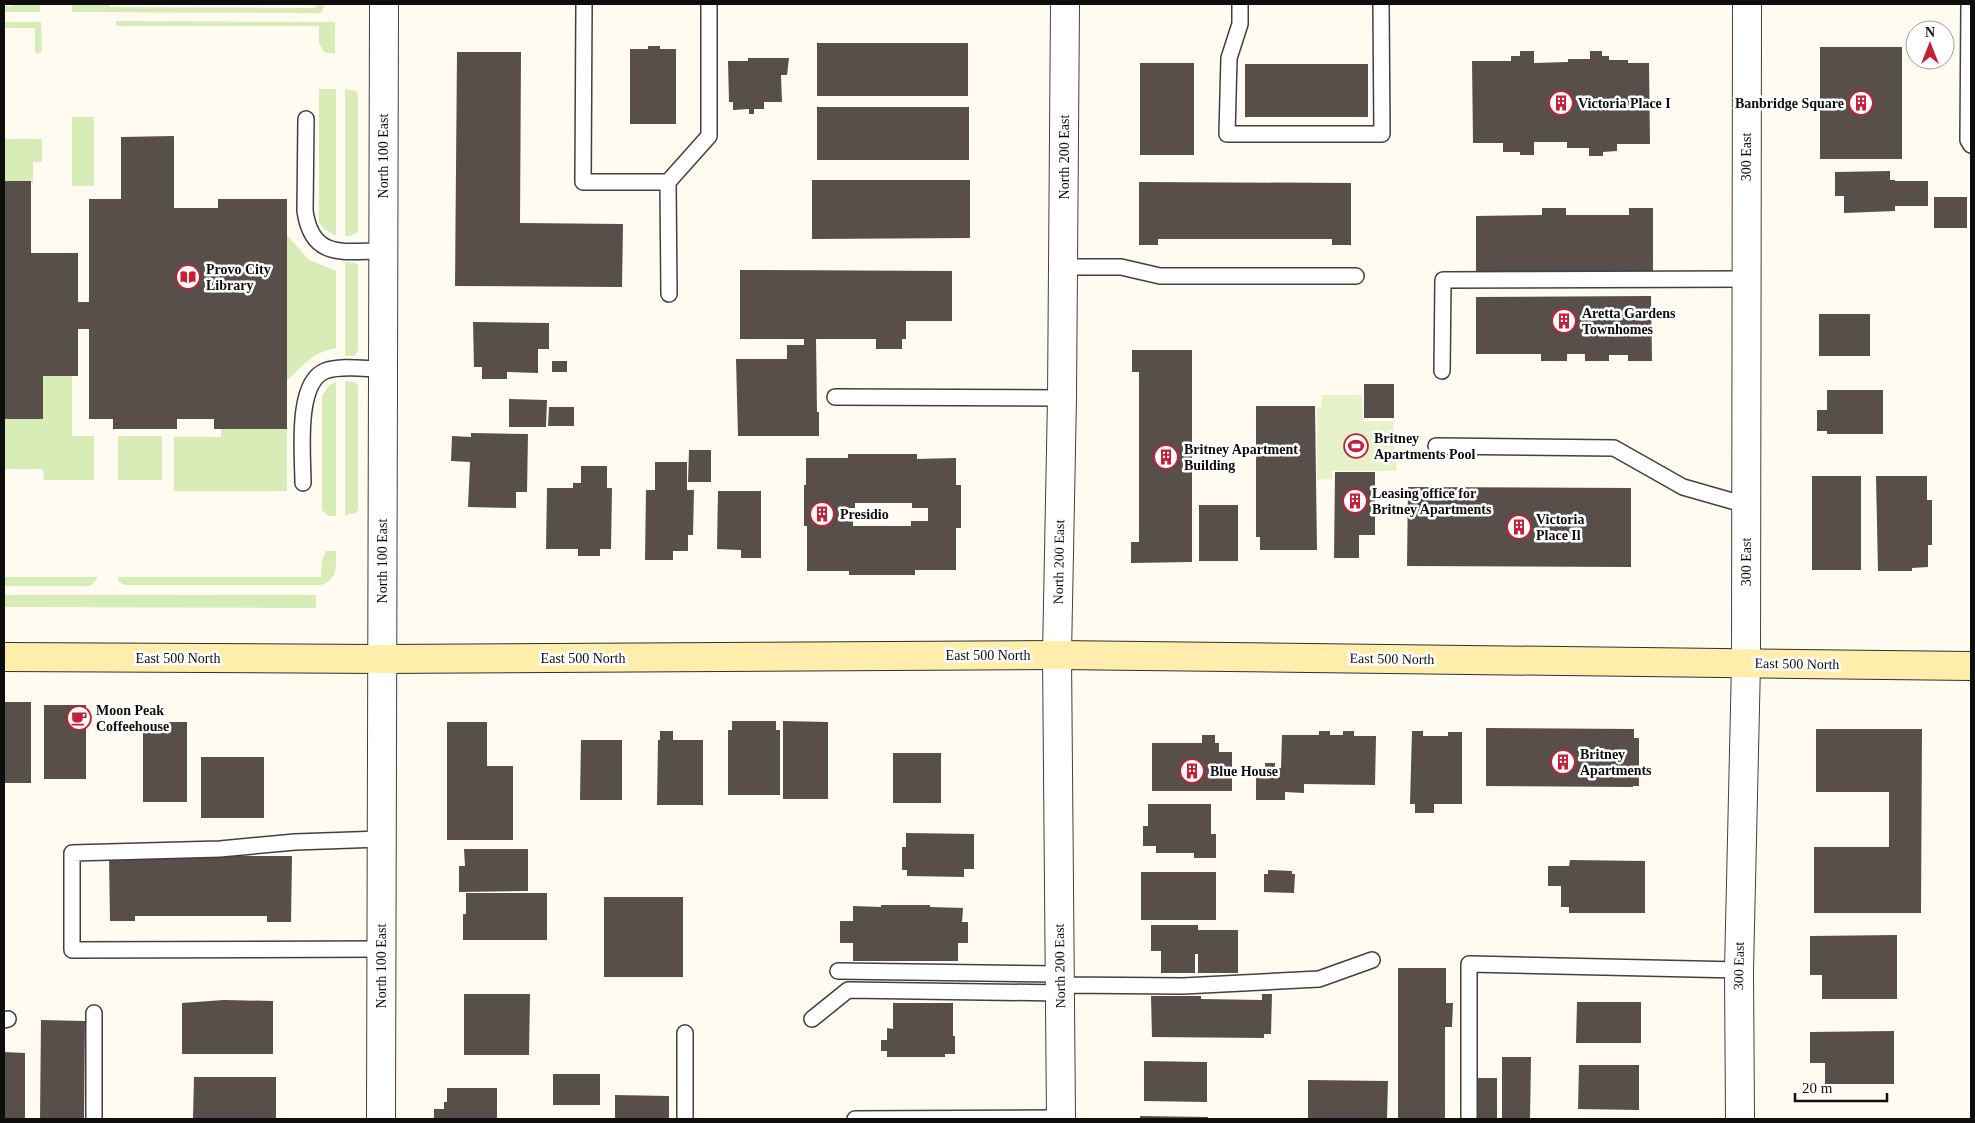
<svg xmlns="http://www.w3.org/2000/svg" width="1975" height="1123" viewBox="0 0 1975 1123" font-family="Georgia,serif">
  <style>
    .green { fill: #d7ecb7 }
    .pitch { fill: #e8f2ca }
    .building { fill: #584e4a; fill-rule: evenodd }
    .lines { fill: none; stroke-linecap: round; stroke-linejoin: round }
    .lane-casing { stroke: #414141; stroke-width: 18 }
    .street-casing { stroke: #414141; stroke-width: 30 }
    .secondary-casing { stroke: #303030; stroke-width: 30 }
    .lane { stroke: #fff; stroke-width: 15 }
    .street { stroke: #fff; stroke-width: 28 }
    .secondary { stroke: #ffeeab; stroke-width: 28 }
    .labels { text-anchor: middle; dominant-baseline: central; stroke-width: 5; stroke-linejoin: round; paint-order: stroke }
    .poi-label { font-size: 14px; font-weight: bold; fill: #0e0e0e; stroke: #fff; text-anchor: start }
    .street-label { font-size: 14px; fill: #0e0e0e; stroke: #fff }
  </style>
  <rect width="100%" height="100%" fill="#fffbf0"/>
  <path class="green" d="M 14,4 L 40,4 L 40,12 L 4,12 L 4,6 L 12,6 Z
    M 72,4 L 108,4 L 111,7 L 314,8 L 318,4 L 324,4 L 323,10 L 320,13 L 72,12 Z
    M 116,21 L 335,22 L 335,54 L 324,52 L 319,43 L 319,26 L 116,26 Z
    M 4,22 L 41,22 L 42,51 L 37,54 L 35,52 L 35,28 L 4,28 Z
    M 319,89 L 336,89 L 336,236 L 324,229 L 319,223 Z
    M 345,89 L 356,91 L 358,95 L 358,232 L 350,236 L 345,236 Z
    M 72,117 L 94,117 L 94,186 L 72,186 Z
    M 4,139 L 42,139 L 42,162 L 33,162 L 33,183 L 31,183 L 31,181 L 4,181 Z
    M 287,235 L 309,260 L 336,271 L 336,348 C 311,353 305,365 287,380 Z
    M 345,262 L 355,263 L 358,265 L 358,350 L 354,356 L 345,356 Z
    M 43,376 L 72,376 L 72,436 L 94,436 L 94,480 L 44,480 L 43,469 L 4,469 L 4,419 L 43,419 Z
    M 345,381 L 355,382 L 358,386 L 358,509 L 356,513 L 345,515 Z
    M 336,382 L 336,516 L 328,516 L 322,510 L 322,396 L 329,385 Z
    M 221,429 L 287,429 L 287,491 L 174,491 L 174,437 L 221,437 Z
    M 118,436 L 162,436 L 162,480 L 118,480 Z
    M 326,551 L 336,551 C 336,567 338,579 321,585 L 125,585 L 118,581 L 118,577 L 321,577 L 322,560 Z
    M 4,577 L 97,577 L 97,579 L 90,586 L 4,586 Z
    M 4,595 L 316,595 L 316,608 L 4,607 Z"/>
  <path class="pitch" d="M 1322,395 L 1362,395 L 1363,421 L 1393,421 L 1397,471 L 1332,471 L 1332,479 L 1317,480 L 1317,408 L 1321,408 Z"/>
  <path class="building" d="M 817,43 L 968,43 L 968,96 L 817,96 Z
    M 648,46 L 660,46 L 660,49 L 676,49 L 676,124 L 630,124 L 630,49 L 648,49 Z
    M 1820,47 L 1902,47 L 1902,159 L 1820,159 Z
    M 1520,51 L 1534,51 L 1534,63 L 1568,62 L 1568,59 L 1590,59 L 1590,51 L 1602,51 L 1602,56 L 1609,56 L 1609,60 L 1628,60 L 1628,63 L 1649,63 L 1650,144 L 1617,144 L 1617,151 L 1603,152 L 1603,156 L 1589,156 L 1589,148 L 1567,148 L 1567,142 L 1534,142 L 1534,155 L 1520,155 L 1520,152 L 1503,152 L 1503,143 L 1473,143 L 1472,61 L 1511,61 L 1511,56 L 1520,56 Z
    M 457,52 L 521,52 L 520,223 L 623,224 L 622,287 L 455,286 Z
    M 748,58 L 789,58 L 787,75 L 781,75 L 782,102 L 764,102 L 764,109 L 754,109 L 754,114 L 749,114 L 749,109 L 733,110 L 733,102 L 729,102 L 728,61 L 748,61 Z
    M 1140,63 L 1194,63 L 1194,155 L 1140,155 Z
    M 1245,64 L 1368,64 L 1368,117 L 1245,117 Z
    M 817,107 L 969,107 L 969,160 L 817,160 Z
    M 174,136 L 174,208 L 218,208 L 218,199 L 287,199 L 287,429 L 214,429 L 214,419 L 177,419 L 177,429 L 113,429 L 113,419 L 89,419 L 89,329 L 78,329 L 78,376 L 43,376 L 43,419 L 4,419 L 4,181 L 31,181 L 31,253 L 78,253 L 78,302 L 89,302 L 89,199 L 121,199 L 121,137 Z
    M 1890,171 L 1890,180 L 1895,180 L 1895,181 L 1928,181 L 1928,206 L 1895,206 L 1895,211 L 1844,213 L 1844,196 L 1835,196 L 1835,172 Z
    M 812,180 L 970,180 L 970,238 L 812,239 Z
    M 1139,182 L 1351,183 L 1351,245 L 1332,245 L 1332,239 L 1158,239 L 1158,245 L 1139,245 Z
    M 1934,197 L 1967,197 L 1967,228 L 1934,228 Z
    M 1542,208 L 1566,208 L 1566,215 L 1629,215 L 1629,208 L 1653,208 L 1653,273 L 1476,273 L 1476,216 L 1542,215 Z
    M 740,270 L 952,271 L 952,321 L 906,321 L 906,339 L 902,339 L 902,349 L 876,349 L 876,339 L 816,339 L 817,412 L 819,412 L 819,436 L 738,436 L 736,359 L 787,359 L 787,345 L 804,345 L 804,339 L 740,339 Z
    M 1651,296 L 1652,361 L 1628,361 L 1628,355 L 1609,355 L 1609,361 L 1585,361 L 1585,354 L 1567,354 L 1567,361 L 1541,361 L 1541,354 L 1476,354 L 1476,297 Z
    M 1819,314 L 1870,314 L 1870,356 L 1819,356 Z
    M 473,322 L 549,323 L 549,349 L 538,349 L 538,373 L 507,372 L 507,379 L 482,379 L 482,367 L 474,367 Z
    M 1132,350 L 1192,350 L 1192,562 L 1131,563 L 1131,542 L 1139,542 L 1139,372 L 1132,372 Z
    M 552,361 L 567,361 L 567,372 L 552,372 Z
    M 1364,384 L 1394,384 L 1394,418 L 1364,418 Z
    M 1827,390 L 1883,390 L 1883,434 L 1827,434 L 1827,431 L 1817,431 L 1817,410 L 1827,410 Z
    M 509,399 L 547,400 L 546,427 L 509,427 Z
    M 1256,406 L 1315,406 L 1317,550 L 1260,550 L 1260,537 L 1256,537 Z
    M 549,407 L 574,407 L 574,426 L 548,426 Z
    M 471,433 L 528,434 L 527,492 L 516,492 L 516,508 L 468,507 L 470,462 L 451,461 L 452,436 L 471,437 Z
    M 689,450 L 711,450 L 711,482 L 688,482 Z
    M 848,454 L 917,454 L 917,459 L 956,458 L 956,485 L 961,485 L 961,528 L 956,528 L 956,570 L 915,570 L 915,575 L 849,575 L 849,571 L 807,571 L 807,526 L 804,526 L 804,485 L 806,485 L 806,458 L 848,458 ZM 855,503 L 912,503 L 912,508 L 928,508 L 928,521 L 911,521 L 911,526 L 853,526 L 853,520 L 840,520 L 840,508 L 855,508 Z
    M 655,462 L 687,462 L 687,490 L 694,490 L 693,535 L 688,535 L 688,551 L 673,551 L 673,560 L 645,560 L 646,490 L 655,490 Z
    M 581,466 L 607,466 L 607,488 L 612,488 L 611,549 L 600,549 L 600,556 L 578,556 L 578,549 L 546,549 L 547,488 L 573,488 L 573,483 L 581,483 Z
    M 1335,472 L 1375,472 L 1375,535 L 1359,535 L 1359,558 L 1334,558 Z
    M 1812,476 L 1861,476 L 1861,570 L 1812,570 Z
    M 1876,476 L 1927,476 L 1927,500 L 1932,500 L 1932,545 L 1928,545 L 1928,567 L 1912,568 L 1912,571 L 1878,571 Z
    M 1408,487 L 1631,488 L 1631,567 L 1407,566 Z
    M 718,491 L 761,491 L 761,558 L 741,558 L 741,550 L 717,549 Z
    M 1199,505 L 1238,505 L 1238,561 L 1199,561 Z
    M 4,702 L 31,702 L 31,783 L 4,783 Z
    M 44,705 L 86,705 L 86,779 L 44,779 Z
    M 732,721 L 776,721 L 776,730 L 780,730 L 780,795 L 728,795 L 728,730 L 732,730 Z
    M 783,721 L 828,722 L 828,799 L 783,799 Z
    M 143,722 L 187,722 L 187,802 L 143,802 Z
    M 447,722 L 487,722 L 487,766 L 513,766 L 513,840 L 447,840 Z
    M 1486,728 L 1634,729 L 1634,738 L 1639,738 L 1639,786 L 1633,786 L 1633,787 L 1486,786 Z
    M 1816,729 L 1922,729 L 1921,913 L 1814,913 L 1814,847 L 1889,847 L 1889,792 L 1816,792 Z
    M 660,731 L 673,731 L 673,740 L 703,740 L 703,805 L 657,805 L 658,740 L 660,740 Z
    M 1319,731 L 1330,731 L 1330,735 L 1343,735 L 1343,731 L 1354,731 L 1354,736 L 1376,736 L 1375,785 L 1304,784 L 1304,793 L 1285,792 L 1285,800 L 1256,800 L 1256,768 L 1265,768 L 1265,763 L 1275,763 L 1275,768 L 1281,768 L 1282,735 L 1319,735 Z
    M 1412,731 L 1423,731 L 1423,736 L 1448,736 L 1448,732 L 1462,732 L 1462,804 L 1434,804 L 1434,813 L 1415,813 L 1415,804 L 1410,804 Z
    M 1202,735 L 1215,735 L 1215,743 L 1219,743 L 1219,752 L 1232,752 L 1232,791 L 1152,791 L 1152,743 L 1202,743 Z
    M 581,740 L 622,740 L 622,800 L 580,800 Z
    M 893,753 L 941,753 L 941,803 L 893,803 Z
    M 201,757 L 264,757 L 264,818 L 201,818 Z
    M 1148,804 L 1211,804 L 1211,834 L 1216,834 L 1216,858 L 1194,858 L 1194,853 L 1156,853 L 1156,846 L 1143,846 L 1143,826 L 1148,826 Z
    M 906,833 L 974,834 L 974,869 L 964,869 L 964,877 L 907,876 L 907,870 L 902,870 L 902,847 L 906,847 Z
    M 464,849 L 528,849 L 528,891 L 459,892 L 459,866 L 465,866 Z
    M 109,856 L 292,856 L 291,922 L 267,922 L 267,916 L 135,916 L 135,921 L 110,921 Z
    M 1570,860 L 1645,861 L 1645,913 L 1569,913 L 1569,907 L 1561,907 L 1561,886 L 1548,886 L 1548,866 L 1569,866 Z
    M 1268,870 L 1292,871 L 1292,874 L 1295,874 L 1294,893 L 1264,892 L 1264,874 L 1268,874 Z
    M 1141,872 L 1216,872 L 1216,920 L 1141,920 Z
    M 466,893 L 547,893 L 547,940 L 463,940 L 463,914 L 466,914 Z
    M 604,897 L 683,897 L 683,977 L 604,977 Z
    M 881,905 L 930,905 L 930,907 L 963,908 L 962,922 L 968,922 L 968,943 L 958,943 L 958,961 L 853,961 L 853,943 L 840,943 L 840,921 L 853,921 L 853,906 L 881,907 Z
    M 1151,925 L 1198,925 L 1198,930 L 1238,930 L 1238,973 L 1198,973 L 1198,954 L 1195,954 L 1195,973 L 1161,973 L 1161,951 L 1151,951 Z
    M 1897,935 L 1897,999 L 1822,999 L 1822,975 L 1810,975 L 1810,936 Z
    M 1398,968 L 1446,968 L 1446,1003 L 1453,1003 L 1452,1027 L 1445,1027 L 1445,1119 L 1398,1119 Z
    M 464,994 L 530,994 L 529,1055 L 464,1055 Z
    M 1262,994 L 1272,994 L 1271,1034 L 1264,1034 L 1264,1038 L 1152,1037 L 1151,996 L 1201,996 L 1201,999 L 1262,1000 Z
    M 224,1000 L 273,1001 L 273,1054 L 182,1054 L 182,1003 Z
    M 1577,1002 L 1641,1002 L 1641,1043 L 1576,1043 Z
    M 893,1003 L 953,1003 L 953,1036 L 955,1036 L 955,1054 L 945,1054 L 945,1057 L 887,1057 L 887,1051 L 881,1051 L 881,1040 L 887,1040 L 887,1028 L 893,1029 Z
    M 41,1020 L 85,1021 L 84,1119 L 40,1119 Z
    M 1894,1031 L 1894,1084 L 1825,1084 L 1825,1063 L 1810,1063 L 1810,1032 Z
    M 4,1052 L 25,1053 L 25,1119 L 4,1119 Z
    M 1502,1057 L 1531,1057 L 1530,1119 L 1502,1119 Z
    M 1144,1061 L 1207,1062 L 1207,1102 L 1144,1101 Z
    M 1579,1065 L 1639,1065 L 1639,1110 L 1578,1109 Z
    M 553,1074 L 600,1074 L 600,1105 L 553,1105 Z
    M 194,1077 L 276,1077 L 276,1119 L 193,1119 Z
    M 1475,1078 L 1497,1078 L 1497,1119 L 1475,1119 Z
    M 1308,1080 L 1388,1081 L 1387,1119 L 1308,1119 Z
    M 447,1088 L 497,1088 L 497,1119 L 434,1119 L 434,1109 L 444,1109 L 444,1102 L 447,1102 Z
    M 615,1095 L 669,1096 L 669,1118 L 663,1118 L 663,1119 L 615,1119 Z
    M 1140,1116 L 1208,1117 L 1208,1119 L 1140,1119 Z"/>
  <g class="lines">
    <g class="lane-casing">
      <path id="lane" d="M 584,4 L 583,182 L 668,182 L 709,136 L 709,4
        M 1240,4 L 1240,24 L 1229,58 L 1227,134 L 1382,134 L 1381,4
        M 1969,4 L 1968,140 L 1971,145
        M 306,119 L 305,211 C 312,260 344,251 383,251
        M 668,182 L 669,294
        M 1063,267 L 1121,267 L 1160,276 L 1356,276
        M 1442,371 L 1443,280 L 1746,279
        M 835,397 L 1062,398
        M 1436,446 L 1614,448 L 1683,487 L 1746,505
        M 303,483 C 303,456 295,383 325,371 C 340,365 366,369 383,369
        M 381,839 L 295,842 L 220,849 L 72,853 L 72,950 L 381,949
        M 838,971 L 1060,974
        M 1061,985 L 1183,986 L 1319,979 L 1372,960
        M 94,1013 L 94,1119
        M 812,1019 L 848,990 L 1061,993
        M 4,1020 L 8,1019
        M 685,1119 L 685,1033
        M 855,1119 L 1061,1118
        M 1469,1119 L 1469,964 L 1739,970"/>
    </g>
    <g class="street-casing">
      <path id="street" d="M 381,1119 L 384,4
        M 1061,1119 L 1057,655 L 1062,398 L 1065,4
        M 1740,1119 L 1739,970 L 1746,664 L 1747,4"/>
    </g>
    <g class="secondary-casing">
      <path id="secondary" d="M 4,657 L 382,659 L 1057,655 L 1971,666"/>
    </g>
    <use href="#lane" class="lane"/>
    <use href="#street" class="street"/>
    <use href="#secondary" class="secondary"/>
  </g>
  <defs>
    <g id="building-ring" transform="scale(1.25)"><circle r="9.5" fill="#fff" stroke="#c52037" stroke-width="1.5"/><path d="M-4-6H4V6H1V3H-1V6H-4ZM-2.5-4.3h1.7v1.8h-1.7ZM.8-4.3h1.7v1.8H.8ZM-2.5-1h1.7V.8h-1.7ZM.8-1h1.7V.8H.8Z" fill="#c52037"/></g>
    <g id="library-ring" transform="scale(1.25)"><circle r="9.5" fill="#fff" stroke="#c52037" stroke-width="1.5"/><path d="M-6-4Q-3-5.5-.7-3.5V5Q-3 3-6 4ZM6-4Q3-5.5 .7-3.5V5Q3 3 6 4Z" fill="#c52037"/></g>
    <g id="stadium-ring" transform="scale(1.25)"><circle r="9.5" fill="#fff" stroke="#c52037" stroke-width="1.5"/><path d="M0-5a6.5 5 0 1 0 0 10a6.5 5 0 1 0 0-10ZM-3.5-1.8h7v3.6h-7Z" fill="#c52037"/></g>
    <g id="cafe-ring" transform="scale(1.25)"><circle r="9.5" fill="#fff" stroke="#c52037" stroke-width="1.5"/><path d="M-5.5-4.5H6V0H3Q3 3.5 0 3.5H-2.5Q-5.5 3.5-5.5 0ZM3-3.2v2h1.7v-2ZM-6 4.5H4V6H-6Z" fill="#c52037"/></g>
  </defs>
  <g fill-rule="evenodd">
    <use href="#building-ring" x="1561" y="103"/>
    <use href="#building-ring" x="1861" y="103"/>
    <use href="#library-ring" x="188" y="277"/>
    <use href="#building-ring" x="1564" y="321"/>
    <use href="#stadium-ring" x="1356" y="446"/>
    <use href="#building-ring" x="1166" y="457"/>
    <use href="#building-ring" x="1355" y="501"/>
    <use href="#building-ring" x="822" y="514"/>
    <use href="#building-ring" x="1519" y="527"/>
    <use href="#cafe-ring" x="79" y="718"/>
    <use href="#building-ring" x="1563" y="762"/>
    <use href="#building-ring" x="1192" y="771"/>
  </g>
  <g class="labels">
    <g class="poi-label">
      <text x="1578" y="103">Victoria Place I</text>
      <text x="1844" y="103" text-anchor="end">Banbridge Square</text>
      <text x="206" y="269">Provo City<tspan x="206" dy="16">Library</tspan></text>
      <text x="1582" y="313">Aretta Gardens<tspan x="1582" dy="16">Townhomes</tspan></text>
      <text x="1374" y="438">Britney<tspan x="1374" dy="16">Apartments Pool</tspan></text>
      <text x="1184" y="449">Britney Apartment<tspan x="1184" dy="16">Building</tspan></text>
      <text x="1372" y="493">Leasing office for<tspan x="1372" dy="16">Britney Apartments</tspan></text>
      <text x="840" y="514">Presidio</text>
      <text x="1536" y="519">Victoria<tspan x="1536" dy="16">Place Il</tspan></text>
      <text x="96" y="710">Moon Peak<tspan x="96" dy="16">Coffeehouse</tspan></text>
      <text x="1580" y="754">Britney<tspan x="1580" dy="16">Apartments</tspan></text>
      <text x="1210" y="771">Blue House</text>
    </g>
    <g class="street-label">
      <text transform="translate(383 156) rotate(-90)">North 100 East</text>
      <text transform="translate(1064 157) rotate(-90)">North 200 East</text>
      <text transform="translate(1746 157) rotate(-90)">300 East</text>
      <text transform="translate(382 561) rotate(-90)">North 100 East</text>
      <text transform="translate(1059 562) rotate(-89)">North 200 East</text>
      <text transform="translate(1746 562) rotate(-90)">300 East</text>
      <text x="988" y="655">East 500 North</text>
      <text x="178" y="658">East 500 North</text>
      <text x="583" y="658">East 500 North</text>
      <text transform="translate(1392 659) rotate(1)">East 500 North</text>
      <text transform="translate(1797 664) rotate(1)">East 500 North</text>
      <text transform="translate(381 966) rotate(-90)">North 100 East</text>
      <text transform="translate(1060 966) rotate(-91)">North 200 East</text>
      <text transform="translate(1739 966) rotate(-89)">300 East</text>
    </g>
  </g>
  <rect width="1975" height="1123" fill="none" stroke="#0e0e0e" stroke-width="10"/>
  <g transform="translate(1930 45)"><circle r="24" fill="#ffffff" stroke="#9f9f9f"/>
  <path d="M0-4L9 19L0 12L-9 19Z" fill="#c52037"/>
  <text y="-8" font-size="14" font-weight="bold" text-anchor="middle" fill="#0e0e0e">N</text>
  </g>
  <path d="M1795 1093v8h92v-8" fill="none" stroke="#0e0e0e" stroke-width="2.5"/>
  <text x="1802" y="1093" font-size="15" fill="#0e0e0e" stroke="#ffffff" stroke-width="4" paint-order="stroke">20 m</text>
</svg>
